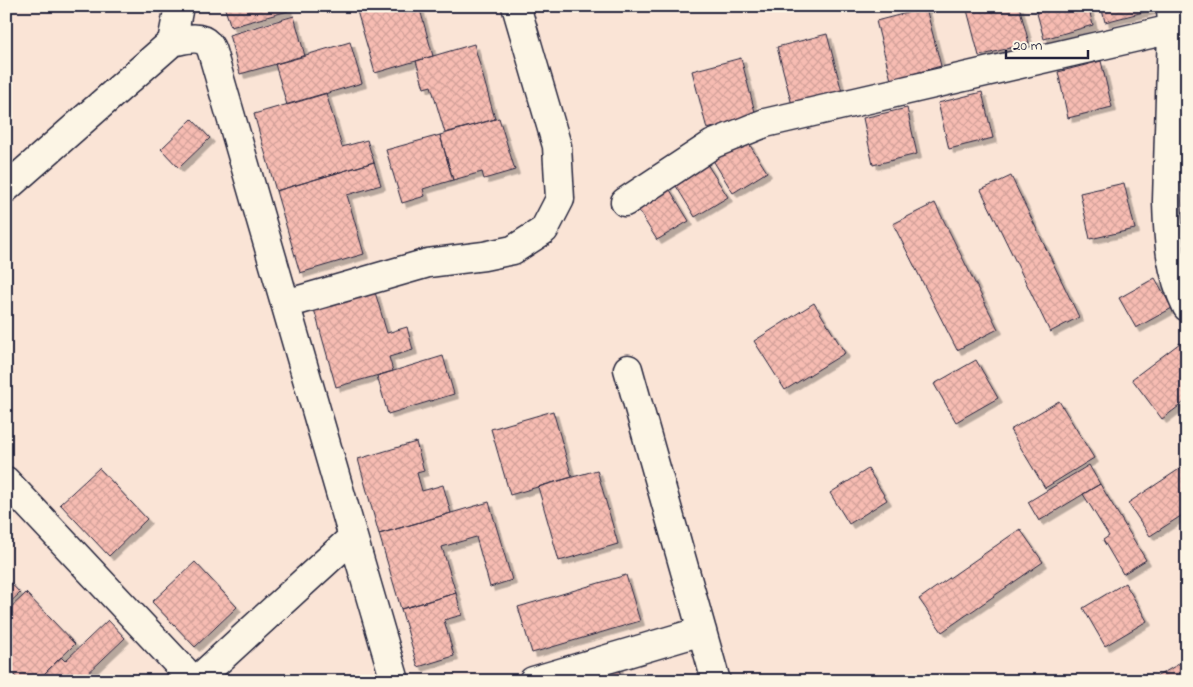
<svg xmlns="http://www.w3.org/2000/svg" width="1193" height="687" viewBox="0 0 1193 687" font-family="'Indie Flower',sans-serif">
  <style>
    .building { fill: url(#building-cross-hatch); stroke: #22223b; filter: url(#shadow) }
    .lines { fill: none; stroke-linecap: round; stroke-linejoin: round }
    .minor-casing { stroke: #22223b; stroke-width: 31 }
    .minor { stroke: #fcf5e5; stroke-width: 28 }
  </style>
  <defs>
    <pattern id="building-cross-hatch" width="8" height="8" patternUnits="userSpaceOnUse" patternTransform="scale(1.25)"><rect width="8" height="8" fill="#f7bcb2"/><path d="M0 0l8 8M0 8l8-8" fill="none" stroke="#d3a19a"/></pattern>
    <filter id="shadow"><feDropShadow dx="4.5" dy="4.5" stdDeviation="0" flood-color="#0004"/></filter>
  </defs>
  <rect width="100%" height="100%" fill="#fae4d6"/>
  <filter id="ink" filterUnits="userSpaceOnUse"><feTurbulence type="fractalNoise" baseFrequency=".02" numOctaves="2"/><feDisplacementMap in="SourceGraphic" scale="10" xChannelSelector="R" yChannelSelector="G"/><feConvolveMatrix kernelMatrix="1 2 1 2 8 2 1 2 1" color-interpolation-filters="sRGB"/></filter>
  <g filter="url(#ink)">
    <path class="building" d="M 224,6 L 287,6 L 288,11 L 231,27 Z
      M 373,6 L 419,6 L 433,56 L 375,73 L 357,11 Z
      M 966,6 L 1019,6 L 1029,43 L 979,56 Z
      M 1035,6 L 1088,6 L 1093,25 L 1044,39 Z
      M 1101,6 L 1154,6 L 1155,9 L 1105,22 Z
      M 926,8 L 941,66 L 891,80 L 876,21 Z
      M 294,16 L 305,56 L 240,74 L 229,35 Z
      M 827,34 L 842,92 L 792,105 L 777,47 Z
      M 350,42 L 362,83 L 287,105 L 275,64 Z
      M 474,44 L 495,119 L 445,133 L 431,86 L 424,88 L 416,61 Z
      M 741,58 L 756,116 L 707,129 L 692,71 Z
      M 1101,61 L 1112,107 L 1068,118 L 1058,72 Z
      M 982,92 L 993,138 L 949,149 L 938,103 Z
      M 326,93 L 342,147 L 367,140 L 374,162 L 276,191 L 254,114 Z
      M 907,108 L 917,154 L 873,165 L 863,118 Z
      M 499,118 L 515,170 L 484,179 L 482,172 L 453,180 L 440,135 Z
      M 192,119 L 210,138 L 179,168 L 161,149 Z
      M 440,135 L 453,180 L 423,189 L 425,196 L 402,203 L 386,150 Z
      M 744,136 L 767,172 L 733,193 L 711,157 Z
      M 705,161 L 728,197 L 695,217 L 673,181 Z
      M 374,162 L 381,185 L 347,195 L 364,254 L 300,273 L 276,191 Z
      M 1011,176 L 1079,317 L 1050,332 L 981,190 Z
      M 1124,183 L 1135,229 L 1090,239 L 1080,193 Z
      M 667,185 L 689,221 L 657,240 L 635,205 Z
      M 935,203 L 998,329 L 957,350 L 893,224 Z
      M 1155,278 L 1172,308 L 1136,328 L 1119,298 Z
      M 375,292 L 387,333 L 407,327 L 413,350 L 389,357 L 393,371 L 336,387 L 314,309 Z
      M 814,303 L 845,353 L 785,390 L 754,341 Z
      M 1180,343 L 1187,353 L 1187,400 L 1162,419 L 1132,379 Z
      M 443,356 L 454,394 L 388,414 L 377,376 Z
      M 976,360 L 998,398 L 956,422 L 934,384 Z
      M 1059,401 L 1094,458 L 1045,488 L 1010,430 Z
      M 553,411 L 572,477 L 510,495 L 491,429 Z
      M 1187,437 L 1187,450 L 1180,442 Z
      M 416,442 L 424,471 L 417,473 L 422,491 L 443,485 L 451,513 L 379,534 L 358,459 Z
      M 1187,464 L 1187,512 L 1150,536 L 1128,503 Z
      M 1089,465 L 1100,484 L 1039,521 L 1028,502 Z
      M 99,468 L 147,519 L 109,556 L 60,504 Z
      M 868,469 L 887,500 L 849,524 L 830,493 Z
      M 597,470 L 618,544 L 559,561 L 538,487 Z
      M 1100,484 L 1146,560 L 1123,574 L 1103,540 L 1109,536 L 1083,494 Z
      M 489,502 L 512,580 L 490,587 L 476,537 L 442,547 L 456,593 L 401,609 L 379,534 Z
      M 1020,529 L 1043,562 L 942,632 L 919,599 Z
      M 195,562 L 237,607 L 195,647 L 152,602 Z
      M 626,575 L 640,621 L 532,653 L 518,607 Z
      M 6,578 L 20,593 L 6,606 Z
      M 1125,583 L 1147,621 L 1105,646 L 1083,608 Z
      M 26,593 L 75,644 L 37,681 L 20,681 L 6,667 L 6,612 Z
      M 456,593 L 462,615 L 444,620 L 454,656 L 418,667 L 401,609 Z
      M 108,620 L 125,638 L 82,679 L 83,681 L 37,681 L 61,657 L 65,661 Z
      M 617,661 L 622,681 L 551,681 Z
      M 1184,661 L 1187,666 L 1187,681 L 1149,681 Z"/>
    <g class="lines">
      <g class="minor-casing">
        <path id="minor" d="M 1171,6 L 1172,29 L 1167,201 C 1168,239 1170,272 1187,307
          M 172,42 L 179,6
          M 6,188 L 172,42 C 183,40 199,34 208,44 C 210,46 212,51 213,55 L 353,537 L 196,681
          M 625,202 L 713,144 L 765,123 L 1172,29 L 1187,28
          M 286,304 L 428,263 L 484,256 L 513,250 L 544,230 L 560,199 L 557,146 L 516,6
          M 628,369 L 716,681
          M 6,481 L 194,681
          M 353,537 L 395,681
          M 533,681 L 702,631"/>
      </g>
      <use href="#minor" class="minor"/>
    </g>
  </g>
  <rect width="1193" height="687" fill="none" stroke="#fcf5e5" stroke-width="25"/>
  <rect x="12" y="12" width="1168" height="662" fill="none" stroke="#22223b" stroke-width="2" filter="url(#ink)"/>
  <path d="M1006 50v8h82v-8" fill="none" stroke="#22223b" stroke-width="2.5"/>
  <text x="1013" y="50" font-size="15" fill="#22223b" stroke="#fcf5e5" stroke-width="4" paint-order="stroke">20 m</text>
</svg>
